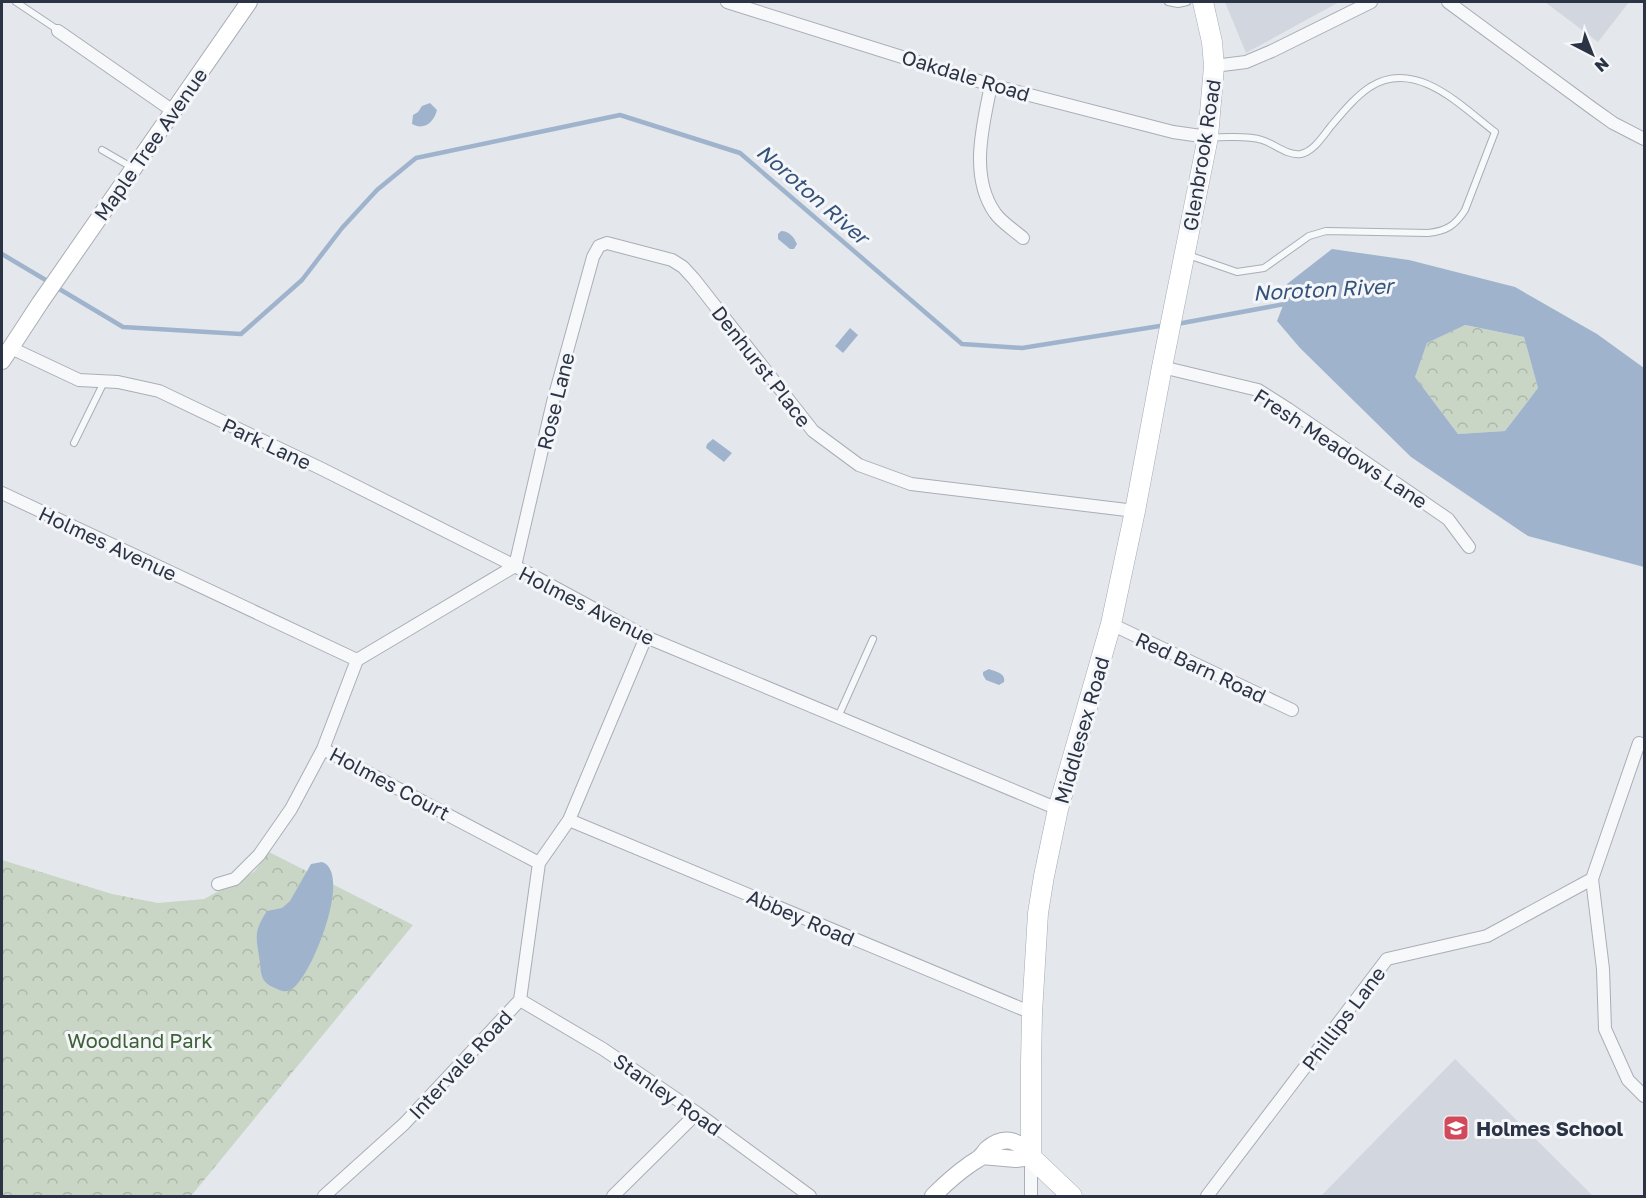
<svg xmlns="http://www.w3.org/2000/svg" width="1646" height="1198" viewBox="0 0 1646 1198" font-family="'Golos Text',sans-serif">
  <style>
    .built { fill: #d2d6de }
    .forest { fill: url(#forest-crowns) }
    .water { fill: #9fb4cc; fill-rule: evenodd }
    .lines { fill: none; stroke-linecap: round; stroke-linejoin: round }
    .stream { stroke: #9fb4cc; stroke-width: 4.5 }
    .lane-casing { stroke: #a9aeb7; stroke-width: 8 }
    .street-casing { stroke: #a9aeb7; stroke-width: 14 }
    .secondary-casing { stroke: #a9aeb7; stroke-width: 18 }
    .primary-casing { stroke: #a3abb8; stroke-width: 21 }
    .lane { stroke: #f7f8fa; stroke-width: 6 }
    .street { stroke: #f7f8fa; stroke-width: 12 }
    .secondary { stroke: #fff; stroke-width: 16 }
    .primary { stroke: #fff; stroke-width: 20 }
    .labels { text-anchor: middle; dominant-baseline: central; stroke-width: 6; stroke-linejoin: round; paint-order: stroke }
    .street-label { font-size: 20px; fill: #2b3445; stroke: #f4f6f9 }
    .park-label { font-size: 20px; fill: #3f6138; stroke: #f4f6f9 }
    .poi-label { font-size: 20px; font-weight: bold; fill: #2b3445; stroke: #f4f6f9; text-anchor: start }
    .water-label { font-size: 21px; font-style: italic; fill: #34527a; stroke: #f4f6f9 }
  </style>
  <defs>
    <pattern id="forest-crowns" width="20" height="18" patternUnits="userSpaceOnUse" patternTransform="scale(1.5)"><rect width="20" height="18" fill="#c9d6c5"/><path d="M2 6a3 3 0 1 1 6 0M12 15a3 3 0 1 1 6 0" fill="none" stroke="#adb8ab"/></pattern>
  </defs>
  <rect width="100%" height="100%" fill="#e4e7ec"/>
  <path class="built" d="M 1225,2 L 1339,2 L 1246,53 Z
    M 1545,2 L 1629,2 L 1598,42 Z
    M 1455,1059 L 1593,1196 L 1321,1196 Z"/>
  <path class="forest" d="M 1464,325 L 1524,337 L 1538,388 L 1505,431 L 1458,434 L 1415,377 L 1427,343 Z
    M 269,852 L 413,925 L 191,1196 L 2,1196 L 2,860 L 112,894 L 158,903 L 204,899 L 254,872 Z"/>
  <path class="water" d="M 430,103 L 437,110 C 434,122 424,131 412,124 L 413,115 L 418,112 L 422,106 Z
    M 781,231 C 789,231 794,237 797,244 L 794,249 L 790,249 L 778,239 L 778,234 Z
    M 1332,249 L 1409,260 L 1515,287 L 1597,334 L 1644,368 L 1644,567 L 1528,536 L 1411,457 L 1300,348 L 1277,321 L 1284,303 L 1287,284 ZM 1465,325 L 1524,337 L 1538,388 L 1505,431 L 1458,434 L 1415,377 L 1427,343 Z
    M 850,328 L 858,335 L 843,353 L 835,346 Z
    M 713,439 L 732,453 L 724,462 L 706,448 L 707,444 Z
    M 989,669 C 996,672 1006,673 1004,682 L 999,685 L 986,680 L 983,675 L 983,672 Z
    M 322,862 C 353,872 312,976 292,989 C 287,993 280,991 275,988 C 262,983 261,976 260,963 C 257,938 252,934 267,911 L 282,908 L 290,901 L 311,864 Z"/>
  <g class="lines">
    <path class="stream" d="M 2,254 L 49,282
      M 56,287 L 123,327 L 241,334 L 302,280 L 342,228 L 377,190 L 416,158 L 620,115 L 740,153 L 962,344 L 1022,348 L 1166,325
      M 1177,324 L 1290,303"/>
    <g class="lane-casing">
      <path id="lane" d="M 16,2 L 58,30
        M 1168,2 L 1178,4 L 1187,2
        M 102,150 L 133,168
        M 1188,255 L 1237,272 L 1264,268 L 1309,236 L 1326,231 L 1428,233 C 1446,231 1455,226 1465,210 L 1495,132 C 1461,106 1416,58 1370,87 C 1355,97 1343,112 1331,126 C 1323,136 1314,151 1301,154 C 1287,156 1275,144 1262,140 C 1247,135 1228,138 1212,137
        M 74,443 L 104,382
        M 838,717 L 873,639"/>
    </g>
    <g class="street-casing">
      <path id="street" d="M 727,2 L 991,85 L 1173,132 L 1208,137
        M 1448,2 L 1592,108 L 1613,123 L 1644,139
        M 58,31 L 173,111
        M 1214,66 L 1246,62 L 1272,51 L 1371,2
        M 991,85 C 983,125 969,176 995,213 C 1001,222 1014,230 1023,238
        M 11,348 L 79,380 L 118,382 L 159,391 L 322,469 L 515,566 L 553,402 L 593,257 L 599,246 L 607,243 L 672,260 L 683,267 L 694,279 L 813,431 L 859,465 L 911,484 L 1135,511
        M 1162,367 L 1258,390 L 1288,409 L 1448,519 L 1469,547
        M 2,493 L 357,660 L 515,566 L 646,637 L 1058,809
        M 1111,624 L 1292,710
        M 323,749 L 539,863
        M 569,820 L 1032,1013
        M 1592,879 L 1603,969 L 1605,1029 L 1628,1080 L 1644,1096
        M 218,884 L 235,879 L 259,855 L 291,809 L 323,749 L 357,660
        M 520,1000 L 603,1049 L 697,1113 L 810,1196
        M 324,1196 L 404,1124 L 520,1000 L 539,863 L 569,820 L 646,637
        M 613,1196 L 697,1113
        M 1031,1196 L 1031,1157
        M 1207,1196 L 1387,959 L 1487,936 L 1592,879 L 1639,743 L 1644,745"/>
    </g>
    <g class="secondary-casing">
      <path id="secondary" d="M 2,361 L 40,303 L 249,2
        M 933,1196 C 944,1185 956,1174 969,1165 C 973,1162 977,1160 981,1157 C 983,1155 985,1151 987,1149 C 1004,1134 1020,1140 1031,1157 L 1016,1159 L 981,1156"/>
    </g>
    <g class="primary-casing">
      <path id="primary" d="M 1072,1196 L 1031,1157 L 1031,1063 L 1032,1013 L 1038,913 L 1044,876 L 1058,809 L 1111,624 L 1135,511 L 1162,367 L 1208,137 L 1214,66 L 1212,42 L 1203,2"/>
    </g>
    <use href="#lane" class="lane"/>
    <use href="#street" class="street"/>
    <use href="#secondary" class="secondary"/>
    <use href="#primary" class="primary"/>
  </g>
  <defs>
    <g id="school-square" transform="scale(1.35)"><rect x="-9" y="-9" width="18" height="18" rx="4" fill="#d1495b" stroke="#f4f6f9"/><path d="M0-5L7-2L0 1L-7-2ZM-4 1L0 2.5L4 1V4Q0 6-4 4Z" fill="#fff"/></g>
  </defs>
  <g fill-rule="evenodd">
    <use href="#school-square" x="1456" y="1128"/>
  </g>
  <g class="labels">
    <g class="street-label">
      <text transform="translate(966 75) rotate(17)">Oakdale Road</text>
      <text transform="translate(150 144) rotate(-55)">Maple Tree Avenue</text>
      <text transform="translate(1201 155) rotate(-81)">Glenbrook Road</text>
      <text transform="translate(762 366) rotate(52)">Denhurst Place</text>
      <text transform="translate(555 401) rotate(-76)">Rose Lane</text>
      <text transform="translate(267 443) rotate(25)">Park Lane</text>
      <text transform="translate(1341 448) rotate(33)">Fresh Meadows Lane</text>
      <text transform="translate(108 543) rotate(25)">Holmes Avenue</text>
      <text transform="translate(587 605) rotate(27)">Holmes Avenue</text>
      <text transform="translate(1201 667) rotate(25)">Red Barn Road</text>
      <text transform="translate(1081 730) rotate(-74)">Middlesex Road</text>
      <text transform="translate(390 783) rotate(28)">Holmes Court</text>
      <text transform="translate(801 917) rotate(23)">Abbey Road</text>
      <text transform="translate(1343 1018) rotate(-53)">Phillips Lane</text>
      <text transform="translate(460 1064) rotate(-47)">Intervale Road</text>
      <text transform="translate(668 1094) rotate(35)">Stanley Road</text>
    </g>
    <g class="park-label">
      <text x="140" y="1040">Woodland Park</text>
    </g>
    <g class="poi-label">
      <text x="1476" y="1128">Holmes School</text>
    </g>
    <g class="water-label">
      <text transform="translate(813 194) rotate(41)">Noroton River</text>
      <text transform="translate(1323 289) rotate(-3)">Noroton River</text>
    </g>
  </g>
  <rect width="1646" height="1198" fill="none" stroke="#2b3445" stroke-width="6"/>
  <g transform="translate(1592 54) rotate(138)" stroke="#f4f6f9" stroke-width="4.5" paint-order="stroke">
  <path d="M0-4.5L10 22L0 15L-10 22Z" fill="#2b3445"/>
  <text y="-9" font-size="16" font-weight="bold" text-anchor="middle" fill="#2b3445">N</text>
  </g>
</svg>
